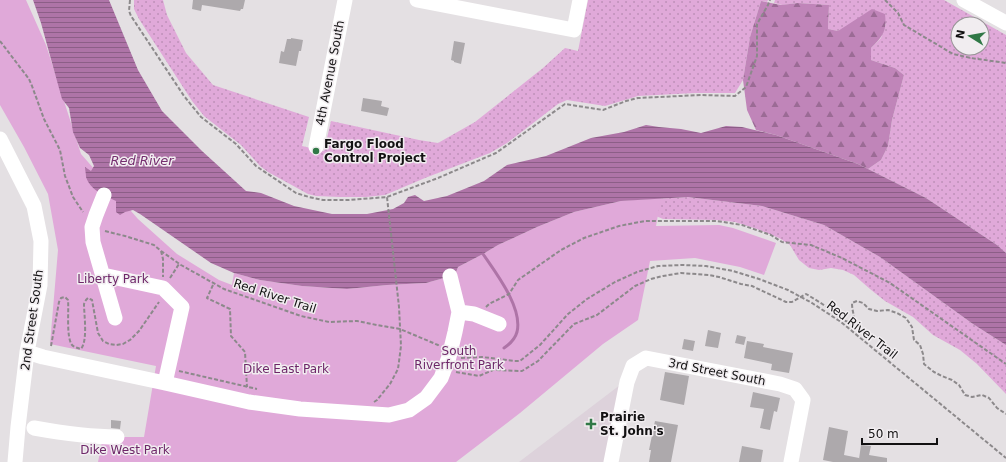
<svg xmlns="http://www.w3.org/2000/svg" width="1006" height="462" viewBox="0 0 1006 462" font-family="'DejaVu Sans',sans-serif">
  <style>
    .built { fill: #ddd2db }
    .grass { fill: url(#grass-dots); fill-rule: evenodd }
    .forest { fill: url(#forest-firs) }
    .park { fill: #e0a9d9 }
    .water { fill: url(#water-rules) }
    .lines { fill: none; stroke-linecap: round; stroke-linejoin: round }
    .stream { stroke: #ae74a7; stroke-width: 3 }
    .building { fill: #ada9ac }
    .path { stroke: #8c898b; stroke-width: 2; stroke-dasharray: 4 2; stroke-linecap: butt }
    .minor { stroke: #fff; stroke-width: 15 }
    .poi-dot { fill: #307846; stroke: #f1edf0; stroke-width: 1.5 }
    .labels { text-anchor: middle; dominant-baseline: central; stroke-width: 3; stroke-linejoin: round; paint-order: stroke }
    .street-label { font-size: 12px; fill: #121112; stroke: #f1edf0 }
    .poi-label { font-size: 12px; font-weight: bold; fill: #121112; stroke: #f1edf0; text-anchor: start }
    .park-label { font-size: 12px; fill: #6d2668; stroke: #f1edf0 }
    .water-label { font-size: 13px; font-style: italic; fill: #752e6f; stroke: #f1edf0 }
  </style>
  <defs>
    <pattern id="grass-dots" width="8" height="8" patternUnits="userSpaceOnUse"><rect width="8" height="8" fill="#e0a9d9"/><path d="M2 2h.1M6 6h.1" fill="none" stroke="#bf90b9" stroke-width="1.8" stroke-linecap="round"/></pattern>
    <pattern id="forest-firs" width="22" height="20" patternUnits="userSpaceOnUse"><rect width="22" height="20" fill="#c085b9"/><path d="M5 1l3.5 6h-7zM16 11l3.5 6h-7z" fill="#9b6b95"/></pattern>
    <pattern id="water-rules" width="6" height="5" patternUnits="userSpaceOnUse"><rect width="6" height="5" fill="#ae74a7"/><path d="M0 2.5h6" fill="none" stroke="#8c5e87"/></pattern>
  </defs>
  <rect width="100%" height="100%" fill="#e4e0e3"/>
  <path class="built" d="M 620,385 L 605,462 L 519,462 Z"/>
  <path class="grass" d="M 134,0 L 163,0 L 167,15 L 186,53 L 213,85 L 309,117 L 302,146 L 324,151 L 331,121 L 419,140 L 438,143 L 475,122 L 543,68 L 565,48 L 578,51 L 588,0 L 768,0 L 767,2 L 761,1 L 750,37 L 743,80 L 735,93 L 695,93 L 638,96 L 605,106 L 567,100 L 558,104 L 507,143 L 490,153 L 425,178 L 385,195 L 366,197 L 340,197 L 316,196 L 308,194 L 268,172 L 260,166 L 241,145 L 204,116 L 192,101 L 139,19 L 134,9 Z
    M 775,0 L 944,0 L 1006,35 L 1006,253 L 997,245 L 926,198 L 868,169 L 881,160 L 888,146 L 892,120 L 904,75 L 895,68 L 871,60 L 871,48 L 881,38 L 886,24 L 838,31 L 828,29 L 829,5 L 798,3 L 782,5 L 774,3 ZM 958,24 L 982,24 L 982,48 L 958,48 Z
    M 688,197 L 762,206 L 824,225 L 880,257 L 973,324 L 1006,345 L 1006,394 L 977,364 L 960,350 L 933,335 L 913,317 L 885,301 L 870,289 L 854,275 L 843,270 L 831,268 L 819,270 L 809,268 L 799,260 L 790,245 L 779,238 L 757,229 L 735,222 L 716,220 L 663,219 L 621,201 Z"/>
  <path class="forest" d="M 761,1 L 781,5 L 798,3 L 829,5 L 828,29 L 838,31 L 872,9 L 885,14 C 887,31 883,36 871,48 L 871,60 L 895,68 L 904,75 L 892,120 L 888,146 L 881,160 L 868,169 L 858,164 L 776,135 L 756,130 L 747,110 L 743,80 L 750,37 Z"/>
  <path class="park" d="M 0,0 L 26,0 L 46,45 L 81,154 L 138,219 L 177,254 L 219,280 L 232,285 L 234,273 L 260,280 L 302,286 L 347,289 L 387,285 L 426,283 L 455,275 L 458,267 L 483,254 L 498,245 L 537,227 L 574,212 L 621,201 L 661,198 L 656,226 L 719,225 L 733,228 L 776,243 L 764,275 L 740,267 L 695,258 L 650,261 L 638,320 L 603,344 L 520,413 L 456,462 L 98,462 L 103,437 L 144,437 L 156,366 L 50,344 L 58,250 L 48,194 L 24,147 L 0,105 Z"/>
  <path class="water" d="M 33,0 L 109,0 L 138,70 L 162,111 L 202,151 L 246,191 L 261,193 L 294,206 L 332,214 L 367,214 L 393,209 L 404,203 L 408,197 L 415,195 L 424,201 L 447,196 L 484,181 L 507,165 L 546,156 L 591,138 L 624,132 L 646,125 L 659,127 L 681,129 L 701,133 L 726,126 L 742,127 L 776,135 L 858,164 L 926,198 L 997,245 L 1006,253 L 1006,345 L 973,324 L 880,257 L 824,225 L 762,206 L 688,197 L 621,201 L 574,212 L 537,227 L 498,245 L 483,254 L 458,267 L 455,275 L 426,283 L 387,285 L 347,289 L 302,286 L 260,280 L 234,273 L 211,263 L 140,214 L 133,210 L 125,212 L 120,215 L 116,212 L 116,201 C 105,196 90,190 86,177 C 86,173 85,170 85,167 L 91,171 L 94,166 L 89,155 L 80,148 L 73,132 L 69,108 L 62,99 L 41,23 Z"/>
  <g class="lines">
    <path class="stream" d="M 483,254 C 496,273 523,308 517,332 C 515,339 510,344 504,348"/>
  </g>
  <path class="building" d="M 193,0 L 245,0 L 243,9 L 241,9 L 240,11 L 202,5 L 201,11 L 192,9 Z
    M 291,38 L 303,40 L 301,51 L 299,51 L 296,66 L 279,63 L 281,51 L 284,52 L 287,39 L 291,39 Z
    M 454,41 L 465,43 L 461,64 L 454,62 L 454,61 L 451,60 Z
    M 363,98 L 382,101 L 381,106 L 389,108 L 387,116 L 361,111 Z
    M 708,330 L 721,333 L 718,348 L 705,346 Z
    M 737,335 L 746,337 L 744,345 L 735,343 Z
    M 684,339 L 695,341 L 693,351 L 682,349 Z
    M 747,341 L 764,344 L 763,347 L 793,353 L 789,373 L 771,370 L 772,364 L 744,358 Z
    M 665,372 L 689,376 L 684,405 L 660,400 Z
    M 753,392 L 780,398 L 777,412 L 774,411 L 770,430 L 760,428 L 764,409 L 750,407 Z
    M 111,420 L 121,421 L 120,429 L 111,428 Z
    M 655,421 L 678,425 L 671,462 L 649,462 L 651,450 L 649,450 Z
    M 829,427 L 848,431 L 844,455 L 859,458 L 859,459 L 861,445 L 871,446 L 869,455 L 887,458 L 887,462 L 833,462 L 823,460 Z
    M 742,446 L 763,450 L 761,462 L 739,462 Z"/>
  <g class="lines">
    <path class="path" d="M 130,0 L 129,11 L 131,16 L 184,96 L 201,117 L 236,144 L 256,166 L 296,193 L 309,197 L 323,200 L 349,200 L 387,197 L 438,178 L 496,153 L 565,104 L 603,110 L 626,101 L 638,98 L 701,95 L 735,96 L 746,87 L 757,56 L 757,24 L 768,5 L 770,0
      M 885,0 L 898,13 L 904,25 L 953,54 L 971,58 L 1006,63
      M 0,41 L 29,79 L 32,86 L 44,119 L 60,150 L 65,176 L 73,197 L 83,212
      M 105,231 L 125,236 L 154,245 L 161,251 L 181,265 L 224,289 L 301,316 L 329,322 L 357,321 L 377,325 L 400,329 L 438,345 L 440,347
      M 161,251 L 163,259 L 163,277
      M 170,278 L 179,264
      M 213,285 L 207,298 L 230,309 L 231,336 L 245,352 L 247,387
      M 486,307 L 489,304 L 509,294 L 518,280 L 561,250 L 584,238 L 619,226 L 645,221 L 717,221 L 742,225 L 771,235 L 782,242 L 811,245 L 842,258 L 890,283 L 1006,364
      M 51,346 L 59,302 L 61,298 L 65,297 L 68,300 C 69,310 66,337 72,345 C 74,347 77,348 81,349 C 88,340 84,315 84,304 L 86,300 L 88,298 L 92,300 L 98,333 L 103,341 L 109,344 L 116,345 L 123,344 L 130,340 L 139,331 L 159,302
      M 461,358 L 482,357 L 514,361 L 520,361 L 540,345 L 568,314 L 587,299 L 615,282 L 637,272 L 658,266 L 683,265 L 706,266 L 733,271 L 759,279 L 788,290 L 812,303 L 841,322 L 1006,458
      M 179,371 L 257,389
      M 456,372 L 479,376 L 493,370 L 522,371 L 538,361 L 574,324 L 597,315 L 635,286 L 651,279 L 663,276 L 681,273 L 709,275 L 719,277 L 741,284 L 752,286 L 786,302 L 792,302 L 806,294 C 813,298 821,303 828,308 C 836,314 843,322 853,323 C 855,314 852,312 852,303 L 857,301 L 863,303 L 869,309 L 877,311 L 888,310 L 897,313 L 906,318 L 912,327 L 914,340 L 920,345 L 923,354 L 924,364 L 934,372 L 942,376 L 952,380 L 959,385 L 965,395 L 972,397 L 982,395 L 989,398 L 997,408 L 1006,414
      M 374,402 L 377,400 L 390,384 L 398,369 L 401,346 L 399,307 L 387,197"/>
    <path class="minor" d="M 417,0 L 574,30 L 580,0
      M 964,0 L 1006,23
      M 0,139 L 34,206 L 41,241 L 40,285 L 27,352 L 18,427 L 15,462
      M 316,147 L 345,0
      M 104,195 L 96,215 L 92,227 L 93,242 L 115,318
      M 103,275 L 163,288 L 182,307 L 165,383
      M 459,312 L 474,314 L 499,324
      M 27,352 L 43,357 L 165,383 L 249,402 L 300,409 L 389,415 L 409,410 L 426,398 L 441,378 L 449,357 L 455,332 L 459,312 L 450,276
      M 34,428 C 62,433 89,437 117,437
      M 611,462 L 627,382 L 633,366 L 646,358 L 780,384 L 795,389 L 803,400 L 791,462"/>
  </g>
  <g class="poi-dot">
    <circle cx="316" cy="151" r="4"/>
    <path d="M589 418h4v4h4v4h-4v4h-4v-4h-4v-4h4z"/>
  </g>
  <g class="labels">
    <g class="street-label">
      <text transform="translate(330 73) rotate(-79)">4th Avenue South</text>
      <text transform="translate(275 296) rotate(18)">Red River Trail</text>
      <text transform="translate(32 320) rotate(-82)">2nd Street South</text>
      <text transform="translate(862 330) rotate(38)">Red River Trail</text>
      <text transform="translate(717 372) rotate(11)">3rd Street South</text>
    </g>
    <g class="poi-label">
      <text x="324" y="144">Fargo Flood<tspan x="324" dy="14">Control Project</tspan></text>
      <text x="600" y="417">Prairie<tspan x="600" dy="14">St. John's</tspan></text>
    </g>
    <g class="park-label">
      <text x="113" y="279">Liberty Park</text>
      <text x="459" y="351">South<tspan x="459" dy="14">Riverfront Park</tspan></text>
      <text x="286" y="369">Dike East Park</text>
      <text x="125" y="450">Dike West Park</text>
    </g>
    <g class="water-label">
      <text x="142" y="160">Red River</text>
    </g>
  </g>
  <g transform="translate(970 36) rotate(281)"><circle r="19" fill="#f1edf0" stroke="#989597"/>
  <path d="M0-3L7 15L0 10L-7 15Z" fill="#307846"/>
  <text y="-6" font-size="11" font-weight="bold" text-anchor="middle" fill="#121112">N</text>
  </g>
  <path d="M862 438v6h75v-6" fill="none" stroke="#121112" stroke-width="2"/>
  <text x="868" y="438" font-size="12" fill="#121112" stroke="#f1edf0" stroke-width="3" paint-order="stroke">50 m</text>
</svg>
